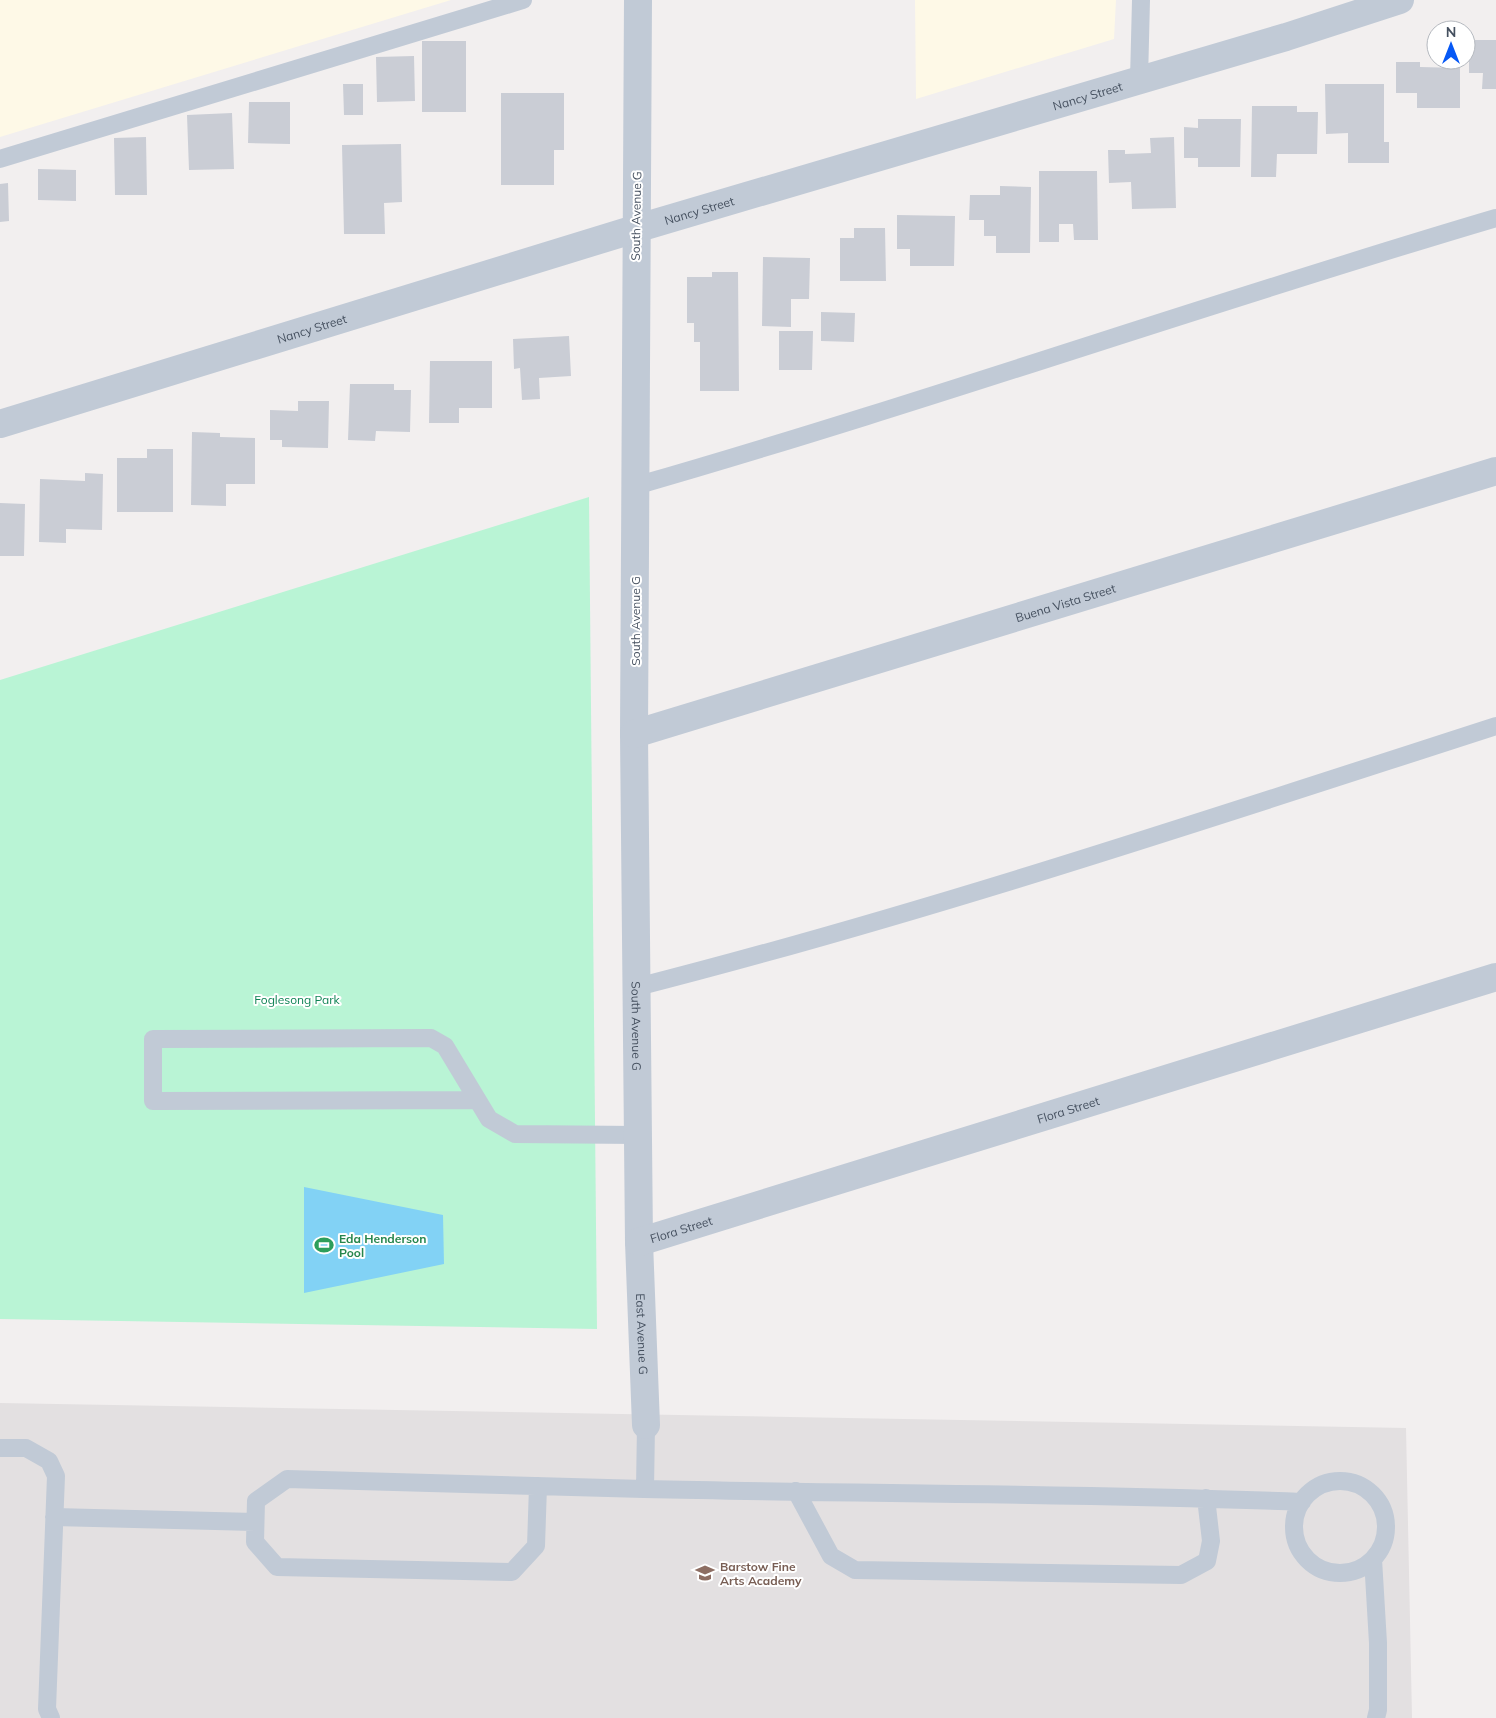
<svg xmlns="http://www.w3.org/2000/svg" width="1496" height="1718" viewBox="0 0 1496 1718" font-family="Mulish,sans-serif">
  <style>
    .commercial { fill: #fef9e7 }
    .education { fill: #e3e0e1 }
    .green { fill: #b9f4d5 }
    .water { fill: #82d2f5 }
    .building { fill: #cacdd5 }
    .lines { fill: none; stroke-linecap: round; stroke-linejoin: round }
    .service { stroke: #c1cad6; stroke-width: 18 }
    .minor { stroke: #c1cad6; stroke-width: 28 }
    .labels { text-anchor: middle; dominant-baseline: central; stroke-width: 4; stroke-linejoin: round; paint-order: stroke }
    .street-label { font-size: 12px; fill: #45505f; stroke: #fff }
    .park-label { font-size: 12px; fill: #0d8254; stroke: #fff }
    .leisure-label { font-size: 12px; font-weight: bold; fill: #27864d; stroke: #fff; text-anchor: start }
    .education-label { font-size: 12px; font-weight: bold; fill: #785e54; stroke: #fff; text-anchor: start }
  </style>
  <rect width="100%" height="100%" fill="#f2efef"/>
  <path class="commercial" d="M 0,0 L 451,0 L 0,137 Z
    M 915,0 L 1116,0 L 1114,39 L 916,99 Z"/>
  <path class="education" d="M 0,1403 L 1406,1428 L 1412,1718 L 0,1718 Z"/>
  <path class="green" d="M 589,497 L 597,1329 L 0,1319 L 0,680 Z"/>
  <path class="water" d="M 304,1187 L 443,1215 L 444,1264 L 304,1293 Z"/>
  <path class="building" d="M 1469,40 L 1496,40 L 1496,89 L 1482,89 L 1483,73 L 1469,73 Z
    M 422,41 L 466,41 L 466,112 L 422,112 Z
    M 414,56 L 415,101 L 377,102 L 376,57 Z
    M 1396,62 L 1420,62 L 1420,67 L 1460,68 L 1460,108 L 1417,108 L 1417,93 L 1396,93 Z
    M 343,84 L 363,84 L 363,115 L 344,115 Z
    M 1325,84 L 1384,84 L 1384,142 L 1389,142 L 1389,163 L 1348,163 L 1348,133 L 1326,134 Z
    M 501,93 L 564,93 L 564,150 L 554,150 L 554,185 L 501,185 Z
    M 249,102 L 290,102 L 290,144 L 248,143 Z
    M 1252,106 L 1297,106 L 1297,112 L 1318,112 L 1317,154 L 1277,154 L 1276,177 L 1251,177 Z
    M 232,113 L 234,169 L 189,170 L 187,115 Z
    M 1198,119 L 1241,119 L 1240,167 L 1198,167 L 1198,158 L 1184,158 L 1184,127 L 1198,128 Z
    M 146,137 L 147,195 L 115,195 L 114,138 Z
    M 1174,137 L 1176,208 L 1132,209 L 1131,182 L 1109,183 L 1108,150 L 1125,150 L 1125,154 L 1151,153 L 1150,138 Z
    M 401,144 L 402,202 L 384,203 L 385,234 L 344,234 L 342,145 Z
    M 38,169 L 76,170 L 76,201 L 38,200 Z
    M 1039,171 L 1097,171 L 1098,240 L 1074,240 L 1073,224 L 1059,224 L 1059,242 L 1039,242 Z
    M 8,183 L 9,221 L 0,222 L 0,184 Z
    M 1000,186 L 1031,187 L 1030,253 L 996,253 L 996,236 L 984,236 L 984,220 L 969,220 L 970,195 L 1000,195 Z
    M 897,215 L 955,216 L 954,266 L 910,266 L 910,249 L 897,249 Z
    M 854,228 L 885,228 L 886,281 L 840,281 L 840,238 L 854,238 Z
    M 763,257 L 810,258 L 809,299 L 791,299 L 791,327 L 762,326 Z
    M 712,272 L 738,272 L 739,391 L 700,391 L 700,342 L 694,342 L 694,323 L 687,323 L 687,277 L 712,277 Z
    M 821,312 L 855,313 L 854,342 L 821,341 Z
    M 779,331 L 813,331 L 812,370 L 779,370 Z
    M 569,336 L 571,376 L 539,378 L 540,399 L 522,400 L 520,368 L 514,369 L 513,339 Z
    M 430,361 L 492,361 L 492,408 L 459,408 L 459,423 L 429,423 Z
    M 350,384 L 394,384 L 394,390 L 411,390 L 410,432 L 376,431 L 375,441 L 348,440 Z
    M 298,401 L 329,401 L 328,448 L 282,447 L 282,440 L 270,440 L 270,410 L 298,411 Z
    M 192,432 L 220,433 L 220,437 L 255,438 L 255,484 L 226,484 L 226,506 L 191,505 Z
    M 147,449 L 173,449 L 173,512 L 117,512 L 117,458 L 147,458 Z
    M 85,473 L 103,474 L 102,530 L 66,529 L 66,543 L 39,542 L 40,479 L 85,481 Z
    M 0,503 L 25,504 L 24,556 L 0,556 Z"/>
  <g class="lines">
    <path class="service" d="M 1139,80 L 1141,0
      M 0,159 L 523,0
      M 635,486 C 924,403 1208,303 1496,218
      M 637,987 C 927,913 1211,818 1496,726
      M 477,1100 L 153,1101 L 153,1039 L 431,1038 L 445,1046 L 489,1119 L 515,1134 L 638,1135
      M 0,1448 L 26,1448 L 49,1461 L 56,1476 L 47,1709 L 51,1718
      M1294 1527a46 46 0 1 1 92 0a46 46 0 1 1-92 0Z
      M 538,1486 L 536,1546 L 512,1572 L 277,1567 L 255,1542 L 256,1501 L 287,1479 C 406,1482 525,1486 644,1489 C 863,1494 1083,1493 1302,1502
      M 645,1489 L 646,1425
      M 796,1491 L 831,1556 L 855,1570 L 1181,1575 L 1207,1561 L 1211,1541 L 1206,1498
      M 54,1517 L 255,1522
      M 1373,1559 L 1378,1643 L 1378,1710 L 1376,1718"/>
    <g class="minor">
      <path id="s1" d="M 638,0 L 634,734 L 639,1242 L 646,1425"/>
      <path id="s2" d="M 0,424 L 635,229 L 1286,37 L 1400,0"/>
      <path id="s3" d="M 634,734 L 1496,471"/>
      <path id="s4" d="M 639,1242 L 1496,977"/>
    </g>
  </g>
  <defs>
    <g id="stadium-bare" transform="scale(1.5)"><path d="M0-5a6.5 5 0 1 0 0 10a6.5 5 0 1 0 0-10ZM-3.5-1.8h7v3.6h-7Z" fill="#2e9e5b" stroke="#fff" stroke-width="2.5" paint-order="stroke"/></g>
    <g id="school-bare" transform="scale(1.5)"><path d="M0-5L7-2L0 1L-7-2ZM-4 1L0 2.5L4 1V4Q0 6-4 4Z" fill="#8d6e63" stroke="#fff" stroke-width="2.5" paint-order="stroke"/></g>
  </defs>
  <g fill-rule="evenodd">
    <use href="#stadium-bare" x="324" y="1245"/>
    <use href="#school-bare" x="705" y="1573"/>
  </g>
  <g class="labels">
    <g class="street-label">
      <text stroke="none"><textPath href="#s2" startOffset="1136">Nancy Street</textPath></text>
      <text stroke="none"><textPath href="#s2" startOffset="731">Nancy Street</textPath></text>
      <text transform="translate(636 216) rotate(-89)">South Avenue G</text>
      <text stroke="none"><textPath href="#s2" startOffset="326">Nancy Street</textPath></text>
      <text stroke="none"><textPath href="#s3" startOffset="451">Buena Vista Street</textPath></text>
      <text transform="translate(635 621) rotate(-90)">South Avenue G</text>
      <text stroke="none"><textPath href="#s1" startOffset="1026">South Avenue G</textPath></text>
      <text stroke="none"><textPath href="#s4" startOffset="449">Flora Street</textPath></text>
      <text stroke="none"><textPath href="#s4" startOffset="44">Flora Street</textPath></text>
      <text stroke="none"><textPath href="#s1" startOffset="1334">East Avenue G</textPath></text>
    </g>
    <g class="park-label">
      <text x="297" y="999">Foglesong Park</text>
    </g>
    <g class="leisure-label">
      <text x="339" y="1238">Eda Henderson<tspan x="339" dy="14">Pool</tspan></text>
    </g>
    <g class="education-label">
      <text x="720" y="1566">Barstow Fine<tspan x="720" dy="14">Arts Academy</tspan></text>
    </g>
  </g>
  <g transform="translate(1451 45)"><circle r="24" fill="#ffffff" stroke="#b5b9bf"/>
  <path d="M0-4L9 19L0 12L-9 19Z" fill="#0658f5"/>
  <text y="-8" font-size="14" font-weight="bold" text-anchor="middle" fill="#45505f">N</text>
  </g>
</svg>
